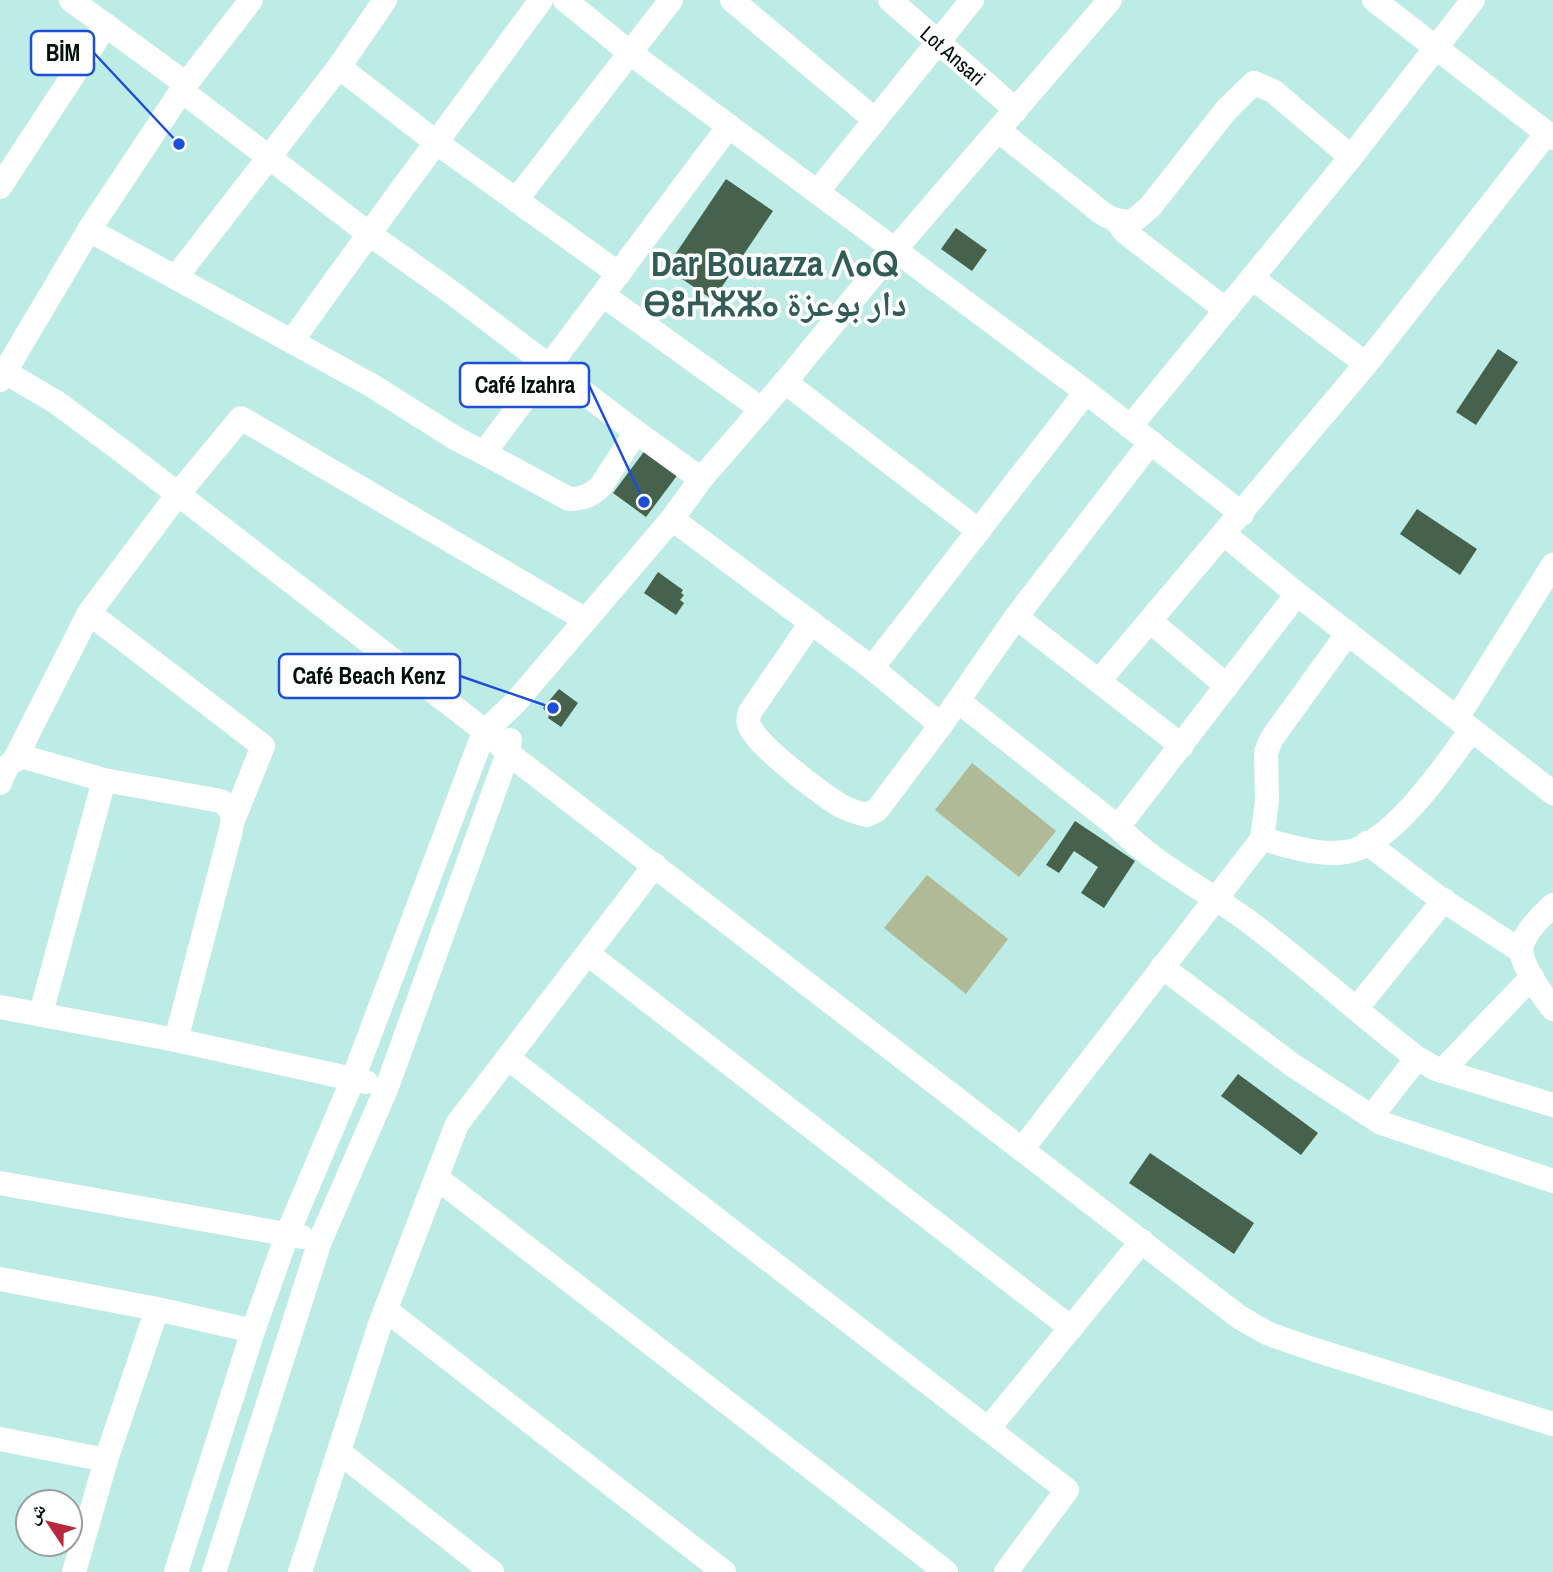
<svg xmlns="http://www.w3.org/2000/svg" width="1553" height="1572" viewBox="0 0 1553 1572" font-family="'Archivo Narrow','Noto Naskh Arabic','Noto Sans Tifinagh',sans-serif">
  <style>
    .green { fill: #b1ba96 }
    .building { fill: #46624d }
    .lines { fill: none; stroke-linecap: round; stroke-linejoin: round }
    .minor { stroke: #fff; stroke-width: 24 }
    .labels { text-anchor: middle; dominant-baseline: central; stroke-width: 7; stroke-linejoin: round; paint-order: stroke }
    .street-label { font-size: 21px; fill: #010f0d; stroke: #fff }
    .town-label { font-size: 35px; font-weight: bold; fill: #325c57; stroke: #fff }
    .leader { fill: none; stroke: #1d4ed8; stroke-width: 2.5 }
    .callout-dot { fill: #1d4ed8; stroke: #fff; stroke-width: 2.5 }
    .callout { fill: #fff; stroke: #1d4ed8; stroke-width: 2.5 }
    .callout-label { font-size: 23px; text-anchor: middle; font-weight: bold; fill: #010f0d }
  </style>
  <rect width="100%" height="100%" fill="#bdebe5"/>
  <path class="green" d="M 972,763 L 1056,831 L 1019,877 L 935,810 Z
    M 927,875 L 1008,939 L 966,994 L 884,928 Z"/>
  <path class="building" d="M 726,179 L 773,211 L 713,300 L 666,268 Z
    M 956,228 L 987,250 L 972,271 L 941,249 Z
    M 1498,349 L 1518,362 L 1476,425 L 1456,412 Z
    M 646,449 L 679,473 L 646,517 L 613,493 Z
    M 1417,509 L 1477,549 L 1460,575 L 1400,534 Z
    M 658,572 L 683,590 L 681,593 L 684,595 L 680,600 L 684,603 L 676,615 L 644,593 Z
    M 559,689 L 578,703 L 561,727 L 548,718 L 549,715 L 543,708 Z
    M 1075,821 L 1135,861 L 1104,908 L 1081,893 L 1098,867 L 1074,851 L 1059,873 L 1046,865 Z
    M 1238,1074 L 1318,1133 L 1301,1155 L 1221,1096 Z
    M 1150,1153 L 1254,1223 L 1234,1254 L 1129,1183 Z"/>
  <g class="lines">
    <g class="minor">
      <path d="M 71,0 L 186,84"/>
      <path d="M 565,0 L 629,52 L 1086,392 L 1242,514"/>
      <path d="M 732,0 L 874,119"/>
      <path id="s1" d="M 890,0 L 1016,110"/>
      <path d="M 1374,0 L 1553,138"/>
      <path d="M 339,67 L 437,143 L 619,274"/>
      <path d="M 182,91 L 368,233 L 451,292 L 636,432 L 701,479"/>
      <path d="M 998,130 L 1102,213 C 1113,220 1120,222 1132,222 L 1150,207 L 1227,109 L 1254,83 L 1273,91 L 1351,157"/>
      <path d="M 0,187 L 106,25"/>
      <path d="M 817,192 L 972,0"/>
      <path d="M 516,200 L 671,0"/>
      <path d="M 1116,220 L 1125,232 L 1226,310"/>
      <path d="M 89,230 L 371,385 L 455,438 L 484,453 L 729,126"/>
      <path d="M 176,277 L 339,67 L 385,0"/>
      <path d="M 1252,278 L 1366,364"/>
      <path d="M 603,295 L 761,409"/>
      <path d="M 292,341 C 373,226 458,114 541,0"/>
      <path d="M 0,369 L 56,402 L 122,451 L 490,735 L 508,753 L 1239,1317 L 1269,1334 L 1312,1349 L 1553,1424"/>
      <path d="M 0,380 L 89,230 L 186,84 L 251,0"/>
      <path d="M 785,382 L 979,531"/>
      <path d="M 1130,427 L 1351,157 L 1473,0"/>
      <path d="M 484,453 L 569,499 C 582,499 591,496 601,486 L 636,432"/>
      <path d="M 672,519 L 872,668 L 941,725"/>
      <path d="M 1224,534 L 1297,594 L 1553,793"/>
      <path d="M 89,613 L 263,746 L 234,818"/>
      <path d="M 1016,617 L 1182,746"/>
      <path d="M 1150,621 L 1227,686"/>
      <path d="M 811,623 L 750,712 C 747,720 748,726 753,732 C 766,752 820,793 841,806 C 849,810 858,813 867,815 L 877,810 L 941,725 L 1016,617 L 1151,442"/>
      <path d="M 872,668 L 1086,392"/>
      <path d="M 1099,681 L 1366,364 L 1547,133"/>
      <path d="M 958,701 L 1118,827 C 1158,868 1211,892 1256,927 C 1311,969 1362,1016 1417,1058 L 1436,1069 L 1553,1105"/>
      <path d="M 1457,718 L 1553,565"/>
      <path d="M 15,759 L 89,613 L 178,494 L 241,418 L 586,620"/>
      <path d="M 0,783 C 5,769 9,760 24,757 L 104,780 L 221,801 C 233,810 234,815 231,830 L 176,1040"/>
      <path d="M 1118,827 L 1297,594"/>
      <path d="M 1262,839 C 1290,846 1317,856 1346,852 C 1391,846 1446,765 1471,730"/>
      <path d="M 1367,843 L 1438,897 L 1521,951"/>
      <path d="M 1553,905 C 1542,916 1527,929 1522,945 C 1517,961 1543,996 1553,1009"/>
      <path d="M 588,954 L 1071,1328"/>
      <path d="M 1162,967 L 1291,1064 L 1381,1123 L 1553,1181"/>
      <path d="M 0,1007 L 176,1040 L 366,1082"/>
      <path d="M 1356,1009 L 1444,900"/>
      <path d="M 41,1013 L 104,780"/>
      <path d="M 509,1059 L 1067,1490 L 1006,1572"/>
      <path d="M 1442,1071 L 1532,977"/>
      <path d="M 1372,1116 L 1417,1058"/>
      <path d="M 1023,1148 L 1262,839 L 1267,801 L 1266,752 L 1272,738 L 1348,633"/>
      <path d="M 437,1178 L 946,1572"/>
      <path d="M 0,1183 L 302,1237"/>
      <path d="M 0,1279 L 157,1309 L 253,1331"/>
      <path d="M 386,1310 L 724,1572"/>
      <path d="M 988,1429 L 1142,1241"/>
      <path d="M 0,1439 L 106,1460"/>
      <path d="M 339,1452 L 492,1572"/>
      <path d="M 74,1572 L 106,1460 L 157,1309"/>
      <path d="M 176,1572 L 253,1331 L 287,1235 L 353,1079 L 484,732 L 514,704 L 672,519 L 701,479 L 785,382 L 873,275 L 1110,0"/>
      <path d="M 214,1572 L 320,1241 L 387,1087 L 508,753 L 510,740"/>
      <path d="M 300,1572 L 379,1327 L 457,1124 L 655,865"/>
    </g>
  </g>
  <g class="labels">
    <g class="street-label">
      <text stroke="none"><textPath href="#s1" startOffset="84">Lot Ansari</textPath></text>
    </g>
    <g class="town-label">
      <text x="775" y="263">Dar Bouazza ⴷⴰⵕ<tspan x="775" dy="40">ⴱⵓⵄⵣⵣⴰ دار بوعزة</tspan></text>
    </g>
  </g>
  <path class="leader" d="M179 144L94 53M644 502L589 385M553 708L460 676"/>
  <g class="callout-dot">
    <circle cx="179" cy="144" r="7"/>
    <circle cx="644" cy="502" r="7"/>
    <circle cx="553" cy="708" r="7"/>
  </g>
  <g class="callout">
    <rect x="31" y="31" width="63" height="44" rx="7"/>
    <rect x="460" y="363" width="129" height="44" rx="7"/>
    <rect x="279" y="654" width="181" height="44" rx="7"/>
  </g>
  <g class="callout-label">
    <text x="63" y="61">BİM</text>
    <text x="525" y="393">Café Izahra</text>
    <text x="369" y="684">Café Beach Kenz</text>
  </g>
  <g transform="translate(49 1523) rotate(305)"><circle r="33" fill="#ffffff" stroke="#999f9e" stroke-width="2"/>
  <path d="M0-5L12 26L0 18L-12 26Z" fill="#b9283f"/>
  <text y="-10" font-size="19" font-weight="bold" text-anchor="middle" fill="#010f0d">ش</text>
  </g>
</svg>
